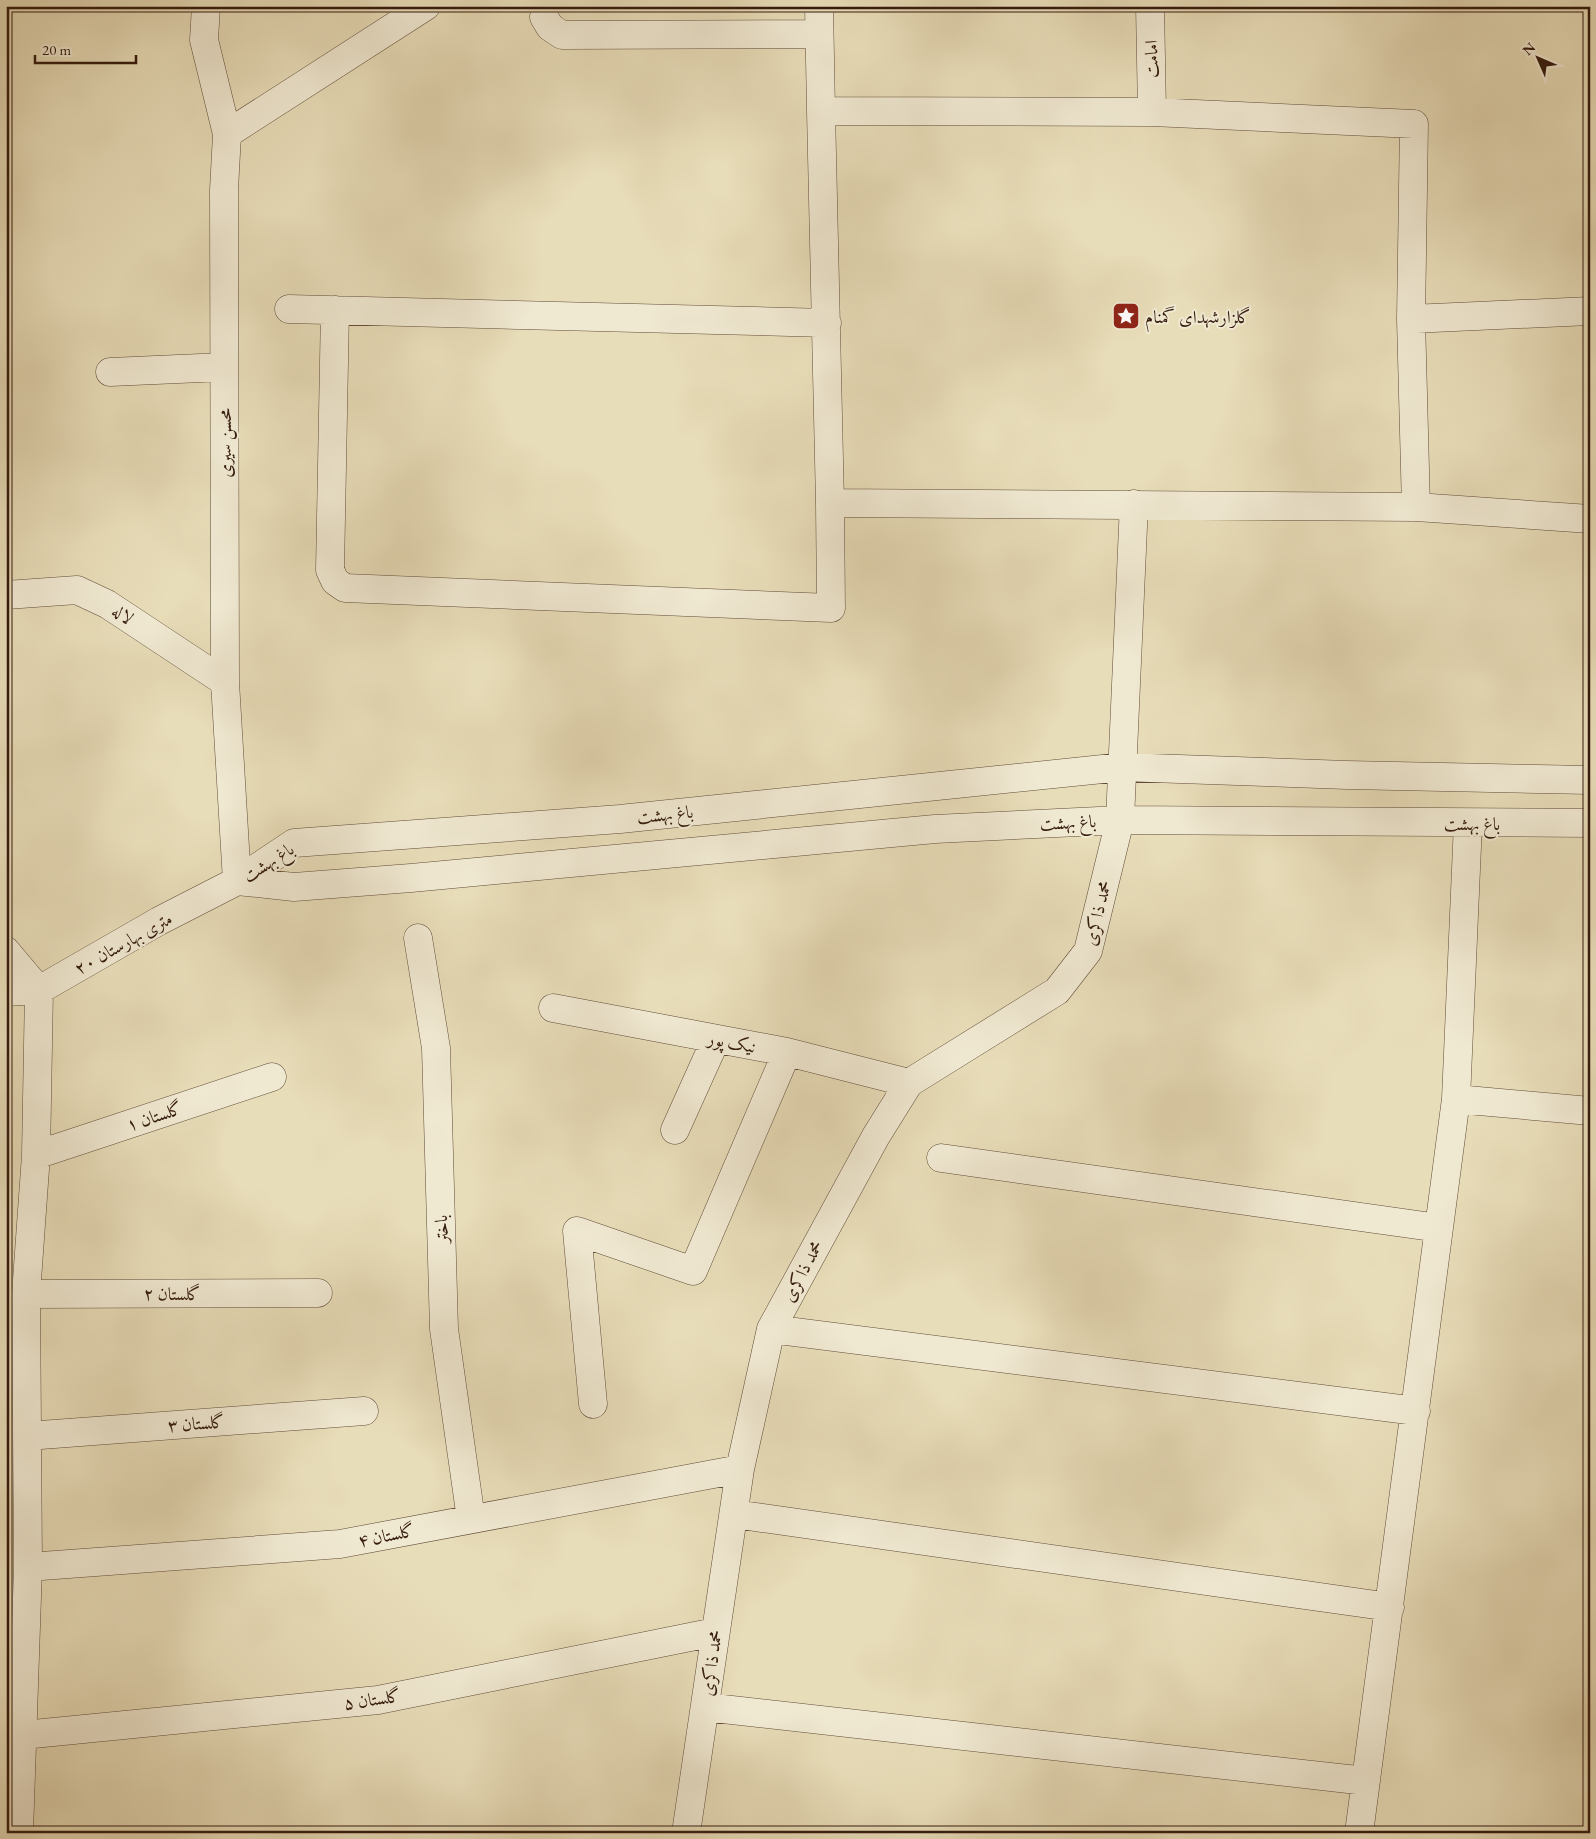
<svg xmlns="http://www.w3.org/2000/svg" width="1596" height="1839" viewBox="0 0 1596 1839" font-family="'EB Garamond',Amiri,serif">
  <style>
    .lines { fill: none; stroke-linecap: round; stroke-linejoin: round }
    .minor-casing { stroke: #614c39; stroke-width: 29 }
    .minor { stroke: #f0e9d2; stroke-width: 28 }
    .labels { text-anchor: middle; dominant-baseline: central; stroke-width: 4; stroke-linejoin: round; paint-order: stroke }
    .street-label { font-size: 18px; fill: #341b0e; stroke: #f0e9d2 }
    .poi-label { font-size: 18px; fill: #341b0e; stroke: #f0e9d2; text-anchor: start }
  </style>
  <rect width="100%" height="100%" fill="#e8ddb9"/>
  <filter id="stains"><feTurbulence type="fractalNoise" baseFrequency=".004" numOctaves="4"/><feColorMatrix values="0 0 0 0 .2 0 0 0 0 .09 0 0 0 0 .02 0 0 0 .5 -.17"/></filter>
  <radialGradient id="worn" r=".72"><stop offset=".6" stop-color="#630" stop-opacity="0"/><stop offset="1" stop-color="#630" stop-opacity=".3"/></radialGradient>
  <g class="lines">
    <g class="minor-casing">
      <path id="minor" d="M 206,6 L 204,40 L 227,134 L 224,190 L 225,682 L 237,881
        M 819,6 L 821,111
        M 1150,6 L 1152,112
        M 544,17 L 550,27 L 562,35 L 818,34
        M 821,111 L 1152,112 L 1414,124 L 1411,319 L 1416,507 L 830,503 Z
        M 227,134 L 426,6
        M 289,309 L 827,323
        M 335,310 L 330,570 L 335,581 L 345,588 L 831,608 L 830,503
        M 1411,319 L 1590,311
        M 110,372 L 224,367
        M 1416,507 L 1590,519
        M 6,595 L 77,590 L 107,604 L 225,682
        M 237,881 L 294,887 L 411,878 L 935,829 L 1120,820 L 1590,823
        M 418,938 L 436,1048 L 444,1329 L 471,1519
        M 6,951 L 39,990 L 36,1155 L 26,1294 L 28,1567 L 19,1833
        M 6,992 L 39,990 L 159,921 L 237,881 L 294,843 L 620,819 L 1122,767 L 1347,775 L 1590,780
        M 553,1008 L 787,1052 L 909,1083
        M 1456,1099 L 1590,1111
        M 675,1130 L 716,1039
        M 36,1155 L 272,1077
        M 941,1158 L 1439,1228
        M 26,1294 L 318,1293
        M 771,1329 L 1416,1411
        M 593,1404 L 577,1231 L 693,1271 L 787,1052
        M 27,1436 L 364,1411
        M 734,1514 L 1390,1607
        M 28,1567 L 340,1544 L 740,1469
        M 705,1707 L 1366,1781
        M 23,1735 L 378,1700 L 715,1632
        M 686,1833 L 740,1469 L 771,1329 L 876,1136 L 909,1083 L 1057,991 L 1088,951 L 1120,820 L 1134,504
        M 1359,1833 L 1456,1099 L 1468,823"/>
    </g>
    <use href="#minor" class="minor"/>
  </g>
  <defs>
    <g id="sight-square" transform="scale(1.4375)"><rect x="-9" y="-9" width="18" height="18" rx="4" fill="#8f2418" stroke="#f0e9d2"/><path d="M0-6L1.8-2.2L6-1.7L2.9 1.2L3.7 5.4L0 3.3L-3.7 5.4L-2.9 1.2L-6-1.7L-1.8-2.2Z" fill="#fff"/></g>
  </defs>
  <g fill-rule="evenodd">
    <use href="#sight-square" x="1126" y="316"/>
  </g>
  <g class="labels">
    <g class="street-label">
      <text transform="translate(1151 59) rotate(-91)">امامت</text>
      <text transform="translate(224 443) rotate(-90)">محسن سیری</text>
      <text transform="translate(123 614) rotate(33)">لاله</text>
      <text transform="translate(665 814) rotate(-6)">باغ بهشت</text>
      <text transform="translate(1068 822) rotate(-3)">باغ بهشت</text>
      <text x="1472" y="823">باغ بهشت</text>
      <text transform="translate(268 862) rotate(-33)">باغ بهشت</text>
      <text transform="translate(1097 913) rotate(-76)">محمد ذاکری</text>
      <text transform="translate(123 943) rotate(-29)">۲۰ متری بهارستان</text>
      <text transform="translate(732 1042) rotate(11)">نیک پور</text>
      <text transform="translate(154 1116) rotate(-18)">گلستان ۱</text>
      <text transform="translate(441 1229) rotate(-92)">باختر</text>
      <text transform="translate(802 1271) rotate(-62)">محمد ذاکری</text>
      <text x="172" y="1293">گلستان ۲</text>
      <text transform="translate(196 1423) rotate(-4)">گلستان ۳</text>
      <text transform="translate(386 1535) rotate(-11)">گلستان ۴</text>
      <text transform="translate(711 1663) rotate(-82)">محمد ذاکری</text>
      <text transform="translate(372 1699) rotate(-8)">گلستان ۵</text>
    </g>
    <g class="poi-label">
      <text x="1145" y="316">گلزارشهدای گمنام</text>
    </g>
  </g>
  <rect width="1596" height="1839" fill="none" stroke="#e8ddb9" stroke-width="25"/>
  <rect x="8" y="8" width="1581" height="1824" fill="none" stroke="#341b0e" stroke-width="2.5"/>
  <rect x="12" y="12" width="1571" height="1814" fill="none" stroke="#341b0e"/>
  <g transform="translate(1538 58) rotate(315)" stroke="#f0e9d2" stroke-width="4" paint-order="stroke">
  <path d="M0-4L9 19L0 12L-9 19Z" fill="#341b0e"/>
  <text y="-8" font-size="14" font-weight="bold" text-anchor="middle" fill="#341b0e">N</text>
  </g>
  <path d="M35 55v8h101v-8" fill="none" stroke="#341b0e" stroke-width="2.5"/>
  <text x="42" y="55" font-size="15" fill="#341b0e" stroke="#f0e9d2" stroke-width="4" paint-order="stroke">20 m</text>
  <rect width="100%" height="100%" filter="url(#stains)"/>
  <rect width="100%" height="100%" fill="url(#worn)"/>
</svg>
